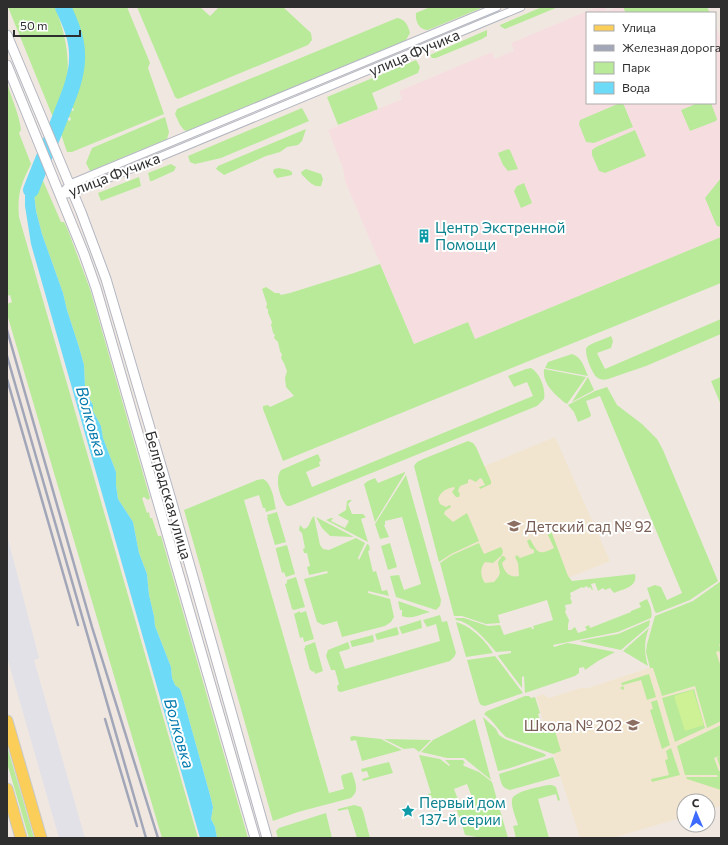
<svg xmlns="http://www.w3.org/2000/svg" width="728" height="845" viewBox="0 0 728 845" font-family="Commissioner,sans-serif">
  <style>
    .industrial { fill: #e2e1e8 }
    .education { fill: #f2e5cf }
    .medical { fill: #f6dee0 }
    .green { fill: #b8ea99; fill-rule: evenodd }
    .pitch { fill: #cef195 }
    .water { fill: #6ddaf8 }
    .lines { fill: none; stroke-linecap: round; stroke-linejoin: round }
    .river { stroke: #6ddaf8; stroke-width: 16 }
    .minor-casing { stroke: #b4b7c2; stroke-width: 9 }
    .tertiary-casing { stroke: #b4b7c2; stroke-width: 11 }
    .primary-casing { stroke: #c9c9c9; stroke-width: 13 }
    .minor { stroke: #fff; stroke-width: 7 }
    .tertiary { stroke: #fff; stroke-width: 9 }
    .primary { stroke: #fbce5a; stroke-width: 11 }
    .rail { stroke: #a2a6b9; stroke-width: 2.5 }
    .labels { text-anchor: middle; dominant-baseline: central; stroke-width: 4; stroke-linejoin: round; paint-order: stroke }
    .street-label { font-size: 15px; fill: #2e2e2e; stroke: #fff }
    .culture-label { font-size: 15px; fill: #0d838f; stroke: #fff; text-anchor: start }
    .education-label { font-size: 15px; fill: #785e54; stroke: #fff; text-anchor: start }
    .water-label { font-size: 16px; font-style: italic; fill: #037aad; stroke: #fff }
  </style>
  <rect width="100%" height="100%" fill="#f0e8e0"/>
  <path class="industrial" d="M 7,535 L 39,658 L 34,660 L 85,838 L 59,838 L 7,657 Z"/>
  <path class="education" d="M 555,437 L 610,561 L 560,581 L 451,589 L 424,491 Z
    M 721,584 L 721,806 L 708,809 L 708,801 L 684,801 L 684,817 L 612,838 L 580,838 L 553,753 L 536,697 L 543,694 L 549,698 L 581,688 L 588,688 L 652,667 L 693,602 Z"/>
  <path class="medical" d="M 597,7 L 605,7 L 607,11 L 617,7 L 707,7 L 710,13 L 587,13 L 587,103 L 715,103 L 715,25 L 721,39 L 721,237 L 475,339 L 468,322 L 414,344 L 345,181 L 343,168 L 328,130 L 402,99 L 399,91 L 492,52 L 495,59 L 505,54 L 514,51 L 511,43 Z"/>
  <path class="green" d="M 8,7 L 55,7 C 65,32 72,62 65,88 C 63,99 58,110 54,120 Z
    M 72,7 L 127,7 L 150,63 L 148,68 L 164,114 L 72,152 L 67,152 L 60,131 L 65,119 L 70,121 L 71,118 L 66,116 L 69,110 L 73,111 L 74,109 L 70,107 C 78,86 85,66 80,43 C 78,31 72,20 72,7 Z
    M 137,7 L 200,7 L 210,16 L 219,7 L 283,7 L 311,33 L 312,40 L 308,45 L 178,99 L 175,97 Z
    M 430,7 L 484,7 L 428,30 C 419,30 415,21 416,13 Z
    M 542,7 L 558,7 L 505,29 L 500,26 L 500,25 Z
    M 623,7 L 707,7 L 710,13 L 626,13 Z
    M 397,18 C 405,19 408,25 410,33 L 406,40 L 187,131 L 184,130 L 180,125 L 175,114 L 177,109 Z
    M 487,30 L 487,36 L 482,39 L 436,58 L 432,58 L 430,55 Z
    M 416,60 L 420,67 L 418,73 L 372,93 L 378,109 L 338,125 L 327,97 Z
    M 7,82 C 11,98 19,113 21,130 L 19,133 L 31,164 C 21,184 17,194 19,217 L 198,838 L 162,838 L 7,314 L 7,304 L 12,302 L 10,295 L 7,296 Z
    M 620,103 L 623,103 L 633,127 L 594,143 L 586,142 L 579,124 L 580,120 Z
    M 698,103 L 711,103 L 717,119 L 716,121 L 690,131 L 681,110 Z
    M 302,108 L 309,121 L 221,158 L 195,164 L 190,162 L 188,156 Z
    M 165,117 L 169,132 L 167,139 L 90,171 L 86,163 L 92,148 Z
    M 306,129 L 302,141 L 298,145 L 287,147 L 280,152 L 266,156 L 224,175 L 216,169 L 218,166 Z
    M 635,130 L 646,156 L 605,173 L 599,171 L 592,155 L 592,150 L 596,147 Z
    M 508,149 L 510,150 L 518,169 L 508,171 L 503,165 L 498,153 Z
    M 171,164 L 176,167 L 174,171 L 152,181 L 150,181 L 148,173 Z
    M 279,168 L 289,170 L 292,172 L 292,175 L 277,178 L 273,172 L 274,169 Z
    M 306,169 L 321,174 L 323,179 L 321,186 C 313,188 307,179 302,175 L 301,172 Z
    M 41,176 L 61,222 L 64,222 L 67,228 L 90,289 L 150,498 L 148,500 L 144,497 L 142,498 L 147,513 L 149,512 L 150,518 L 152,518 L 158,536 L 161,536 L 248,838 L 217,838 L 215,827 L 211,819 L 213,807 L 210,795 L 183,698 L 180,689 L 175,685 L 172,678 L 171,667 L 155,626 L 154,616 L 149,595 L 147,574 L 139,553 L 133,522 L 118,499 L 116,485 L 116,472 L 103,438 L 101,426 L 93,411 L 93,405 L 90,400 L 89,391 L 85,386 L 84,365 L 79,347 L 67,310 L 63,293 L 42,234 L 36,211 L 34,193 Z
    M 139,177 L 141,186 L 101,201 L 98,193 Z
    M 721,178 L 721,227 L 717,226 L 715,222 L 705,198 Z
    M 524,183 L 532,203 L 521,208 L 514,191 L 517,186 Z
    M 721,237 L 721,283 L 283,461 L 263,409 L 263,406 L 268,405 L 270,407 L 294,396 L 286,387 L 285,378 L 287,371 L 284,363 L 281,358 L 282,355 L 280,351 L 278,342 L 274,338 L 275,335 L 273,333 L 272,328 L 271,325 L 272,322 L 268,313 L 268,309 L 266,308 L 267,304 L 262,289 L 266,287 L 275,293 L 279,293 L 281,295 L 290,293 L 354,273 L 380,264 L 414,344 L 468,322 L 475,339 Z
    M 721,319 L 721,334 L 646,366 L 608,379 C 604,380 601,380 598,378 C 593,376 583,352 587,347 C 591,343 605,339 611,336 L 613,341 L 611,348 L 597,353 L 605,369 Z
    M 572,354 C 582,357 584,367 588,376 L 545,368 L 548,362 Z
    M 531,368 C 540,373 546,389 544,399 L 537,406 L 290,506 L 287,506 C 280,500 274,478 281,470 L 318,454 L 321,461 L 319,462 L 320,466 L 306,472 L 312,487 L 533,396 L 527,382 L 514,387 L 508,376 L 526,369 Z
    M 544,369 L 586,377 L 567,404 C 556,396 542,384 544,369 Z
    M 588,377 L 594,390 L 572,402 Z
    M 721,377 L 721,405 L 711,381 Z
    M 607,387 L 617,405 L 642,424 L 657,439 L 663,450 L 718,581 L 690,600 L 657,613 L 655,612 L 647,588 L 655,585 L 661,587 L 667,600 L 682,593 L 600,396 L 586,401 L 591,415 L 590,417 L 578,422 L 574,412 L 568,405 L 595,391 Z
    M 468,441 L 473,443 L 476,447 L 491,481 L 491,484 L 480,489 L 479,487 L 485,485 L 482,479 L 480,478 L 476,482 L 470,479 L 468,480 L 468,483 L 460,486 L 458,491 L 460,494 L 459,497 L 456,497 L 452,492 L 455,488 L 454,487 C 446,489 441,491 438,499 L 440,504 L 446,507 L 450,505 L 451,507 L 445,511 L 444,514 L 453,522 L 467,513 L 479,541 L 451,554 L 439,562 L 414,466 L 417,462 L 423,459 Z
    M 405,472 L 405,473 L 375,522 L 364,484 L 368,481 L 375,478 L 378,483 Z
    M 406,475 L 441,600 L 440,606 L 436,610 L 396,597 L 390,576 L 399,575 L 404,590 L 421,584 L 402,517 L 385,521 L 385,525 L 384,525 L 389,537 L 380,539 L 375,524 Z
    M 263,479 C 272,483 274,500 276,509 L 266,512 L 265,508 L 263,508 L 259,495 L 244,500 L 329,793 L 344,789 L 341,777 L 342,775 L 352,772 C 355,782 360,791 351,798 L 298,812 L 273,821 L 184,510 L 257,480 Z
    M 349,500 L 352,500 L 348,504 L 352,514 L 363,514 L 366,517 L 361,519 L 368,542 L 326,520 L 331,518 L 333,518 L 331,521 L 345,528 L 349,521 L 338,515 L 346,510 L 347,501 Z
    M 277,512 L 286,542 L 275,545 L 267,518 L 268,518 L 267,515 Z
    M 314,516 L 320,545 L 323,549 L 329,550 L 356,538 L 365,543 L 358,558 L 359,560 L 367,544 L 369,545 L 370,550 L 368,551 L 373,572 L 376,571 L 382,591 L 387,590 L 389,596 L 368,591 L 368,593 L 390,599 L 394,617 L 391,622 L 385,626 L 342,637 L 337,621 L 323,625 L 317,622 L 304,579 L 328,573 L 327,571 L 309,575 L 307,567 L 310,566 L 307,553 L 304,553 L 303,549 L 305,548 L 302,533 L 299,530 L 300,525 L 304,529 C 311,527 309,520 314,516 Z
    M 316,517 L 354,537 L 330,536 L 322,528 Z
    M 550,528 L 568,576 L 572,581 L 635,574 C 638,587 624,589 614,593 L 610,588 L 605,590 L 603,588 L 598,591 L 595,583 L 591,584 L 593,590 L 592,590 L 590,587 L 588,588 L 587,586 L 583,588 L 582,587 L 570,593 L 571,597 L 570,598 L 572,602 L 571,604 L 565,605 L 566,610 L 565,612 L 569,620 L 568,625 L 568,630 L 571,630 L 575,627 L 578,633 L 587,630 L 585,627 L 589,625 L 590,628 L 631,612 L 631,611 L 641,607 L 639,603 L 647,599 C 650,605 653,612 651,618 L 618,632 L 553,645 L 554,647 L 567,643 L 574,644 L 615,652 L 598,661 L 585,670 L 584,667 L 579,668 L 579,673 L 575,676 L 525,693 L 524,676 L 522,677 L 522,688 L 498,656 L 499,655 L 511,653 L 511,651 L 496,652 C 487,641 470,621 456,620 L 455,618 L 464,618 L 488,626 L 500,625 L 504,635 L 531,627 L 532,629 L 534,629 L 533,626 L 553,620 L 547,600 L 498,615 L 500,623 L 486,624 L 462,616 L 454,616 L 440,563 L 452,555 L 479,543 L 484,554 L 501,547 L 503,551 L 502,555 L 493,563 L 485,562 C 480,568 480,576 485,583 L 494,582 C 503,572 499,573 498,562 L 502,556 L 504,556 L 506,559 L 502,563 C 504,572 509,578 519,576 L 518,563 L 515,557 L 517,555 L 520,558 L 534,553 L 534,550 L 530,548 L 527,541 L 530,539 C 538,553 538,556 554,548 L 548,535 L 548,530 Z
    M 390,543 L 397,567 L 388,570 L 381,546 Z
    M 287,545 L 295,574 L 286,577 L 284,572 L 282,573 L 276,550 L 276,548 Z
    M 296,577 L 305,607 L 294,610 L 292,609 L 285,584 L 287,583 L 287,580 Z
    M 721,581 L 721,643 L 719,645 L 721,648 L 721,656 L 719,651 L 716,652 L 721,667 L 721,721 L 707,728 L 695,686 L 662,696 L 653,668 L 650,668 L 646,652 L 647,644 L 655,616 L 693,601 Z
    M 398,601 L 430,612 C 421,614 411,620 402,616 L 402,610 L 400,610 Z
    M 300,611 L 300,613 L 306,611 L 314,639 L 304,642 L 303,637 L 300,638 L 294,614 Z
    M 440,615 L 442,622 L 447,621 L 456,653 L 454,657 L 450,661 L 341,692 L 338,691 L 337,686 L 339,684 L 335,670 L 331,670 L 326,656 L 328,650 L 348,642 L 350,648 L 349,649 L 339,652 L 345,669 L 440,641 L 436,624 L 427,627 L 423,620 Z
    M 421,620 L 422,628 L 402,634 L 399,627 Z
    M 650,620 L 649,626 L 621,650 L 579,641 L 618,634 Z
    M 456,622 C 471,626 486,641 493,653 L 466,657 Z
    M 397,627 L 399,634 L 398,635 L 377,640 L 375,634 Z
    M 649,628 C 644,641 644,652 648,666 L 623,651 Z
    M 373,635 L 374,641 L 373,642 L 352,647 L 350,641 Z
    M 315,642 L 323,671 L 315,674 L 314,671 L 312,672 L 311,670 L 310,670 L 304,648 L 305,648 L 305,646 Z
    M 495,656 L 523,693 L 485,706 L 481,705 L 479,702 L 467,660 Z
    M 649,674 L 656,697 L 647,700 L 641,680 L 623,685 L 624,689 L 623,690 L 620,688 L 623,686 L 621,683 Z
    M 694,689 L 705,728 L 675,742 L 662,698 Z
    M 525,696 L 529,696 L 531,698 L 535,697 L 540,713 L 538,714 L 541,724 L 552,721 L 561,751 L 553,754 L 506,737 C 497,729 494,721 484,714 L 487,711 Z
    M 657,700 L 670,745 L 662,749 L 650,710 L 653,709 L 651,702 Z
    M 483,717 L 496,729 L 499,735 L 505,739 L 545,754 L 546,756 L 507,769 L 498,771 Z
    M 475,719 L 491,780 L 464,758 L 447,758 L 421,752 L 433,740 Z
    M 721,725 L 721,770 L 717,758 L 719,756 L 714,758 L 719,771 L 721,771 L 721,790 L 687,779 L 686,777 L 718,777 L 717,775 L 685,775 L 677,746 Z
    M 353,736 L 381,739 L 402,750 L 362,761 L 356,740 L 351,741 L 350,737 Z
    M 384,739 L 431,740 L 419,752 L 414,748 L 404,749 Z
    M 7,746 L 34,838 L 29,838 L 7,763 Z
    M 671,748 L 680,775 L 652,782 L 651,779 L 669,775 L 665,760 L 668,759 L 666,751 Z
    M 419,755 L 440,759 L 449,766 L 450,765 L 445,760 L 463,760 L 465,763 L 463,764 L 464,766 L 479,772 L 492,782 L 508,838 L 483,838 L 465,835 L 461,821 L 453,823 L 460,820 L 455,804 C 441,808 436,812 431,795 L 429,796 L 428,794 L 431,793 ZM 467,784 L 472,797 L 459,802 L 454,789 Z
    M 553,757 L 560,776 L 510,790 C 501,788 501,782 499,774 Z
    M 389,762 L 393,773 L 363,781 L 362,779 L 369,777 L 367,771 L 362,772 L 361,769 Z
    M 548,785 L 552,785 L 556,787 L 560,800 L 558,801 L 556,794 L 538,799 L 549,838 L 516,838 L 513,826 L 518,825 C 516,818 511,807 512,800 C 513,791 540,787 548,785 Z
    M 354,805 L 361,807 L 363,811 L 370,838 L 357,838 L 348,809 L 338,811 L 338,809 Z
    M 326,813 L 332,838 L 278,838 L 276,831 L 279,828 Z"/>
  <path class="pitch" d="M 693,690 L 704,725 L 685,731 L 674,696 Z"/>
  <path class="water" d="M 36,166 L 38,167 L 41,176 L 34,193 L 36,211 L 42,234 L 63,293 L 67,310 L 79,347 L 84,365 L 85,386 L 89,391 L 90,400 L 93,405 L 93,411 L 101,426 L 103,438 L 116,472 L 116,485 L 118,499 L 133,522 L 139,553 L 147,574 L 149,595 L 154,616 L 155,626 L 171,667 L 172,678 L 175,685 L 180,689 L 183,698 L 210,795 L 213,807 L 211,819 L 215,827 L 217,838 L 200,838 L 31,244 L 25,206 L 25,196 Z"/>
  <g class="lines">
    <path class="river" d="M 31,190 C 41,163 53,137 63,110 C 70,93 78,73 77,54 C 77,38 70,22 63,7"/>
    <g class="minor-casing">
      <path id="minor" d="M 60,195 L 73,193 L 521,7
        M 60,195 L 70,184 L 497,7"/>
    </g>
    <g class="tertiary-casing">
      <path id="tertiary" d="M 7,35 L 81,212 L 106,279 L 170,496 L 267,838
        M 7,65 L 84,254 L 96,288 L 255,838"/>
    </g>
    <g class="primary-casing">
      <path id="primary" d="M 7,721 L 41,838
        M 7,789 L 21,838"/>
    </g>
    <use href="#minor" class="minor"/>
    <use href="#tertiary" class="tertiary"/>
    <use href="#primary" class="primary"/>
    <path class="rail" d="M 7,330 L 92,627 L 158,838
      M 7,356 L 146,838
      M 7,379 L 78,625
      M 105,719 L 137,826"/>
  </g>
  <defs>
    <g id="building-bare" transform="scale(1.08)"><path d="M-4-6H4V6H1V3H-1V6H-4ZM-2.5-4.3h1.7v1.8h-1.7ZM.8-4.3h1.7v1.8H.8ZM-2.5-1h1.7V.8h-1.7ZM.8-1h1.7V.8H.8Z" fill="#0f9aa8" stroke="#fff" stroke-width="2.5" paint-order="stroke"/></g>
    <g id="school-bare" transform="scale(1.08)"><path d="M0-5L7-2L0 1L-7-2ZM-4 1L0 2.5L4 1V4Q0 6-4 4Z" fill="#8d6e63" stroke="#fff" stroke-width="2.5" paint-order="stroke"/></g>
    <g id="sight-bare" transform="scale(1.08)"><path d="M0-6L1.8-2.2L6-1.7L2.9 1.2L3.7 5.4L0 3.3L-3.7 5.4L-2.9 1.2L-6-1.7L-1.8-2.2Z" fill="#0f9aa8" stroke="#fff" stroke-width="2.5" paint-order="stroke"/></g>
  </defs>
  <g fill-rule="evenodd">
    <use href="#building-bare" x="424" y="236"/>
    <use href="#school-bare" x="514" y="526"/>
    <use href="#school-bare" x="633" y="725"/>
    <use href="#sight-bare" x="408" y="811"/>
  </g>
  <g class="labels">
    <g class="street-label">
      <text transform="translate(414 52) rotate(-23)">улица Фучика</text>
      <text transform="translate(114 174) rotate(-21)">улица Фучика</text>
      <text transform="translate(169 495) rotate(74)">Белградская улица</text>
    </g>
    <g class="culture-label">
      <text x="435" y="227">Центр Экстренной<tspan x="435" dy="17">Помощи</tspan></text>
      <text x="419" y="802">Первый дом<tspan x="419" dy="17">137-й серии</tspan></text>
    </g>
    <g class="education-label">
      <text x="525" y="526">Детский сад № 92</text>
      <text x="622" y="725" text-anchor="end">Школа № 202</text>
    </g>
    <g class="water-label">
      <text transform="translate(92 421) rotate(74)">Волковка</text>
      <text transform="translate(180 733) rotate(74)">Волковка</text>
    </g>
  </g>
  <rect width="728" height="845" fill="none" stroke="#2e2e2e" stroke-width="16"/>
  <rect x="586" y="12" width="130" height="92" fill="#ffffff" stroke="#ababab"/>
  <rect x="594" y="25" width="20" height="6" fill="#fbce5a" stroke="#ababab"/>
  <text x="622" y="32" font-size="12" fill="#2e2e2e">Улица</text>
  <rect x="594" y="45" width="20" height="6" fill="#a2a6b9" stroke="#ababab"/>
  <text x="622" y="52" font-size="12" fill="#2e2e2e">Железная дорога</text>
  <rect x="594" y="62" width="20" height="12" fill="#b8ea99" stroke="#ababab"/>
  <text x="622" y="72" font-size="12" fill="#2e2e2e">Парк</text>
  <rect x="594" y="82" width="20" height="12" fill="#6ddaf8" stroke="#ababab"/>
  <text x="622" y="92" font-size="12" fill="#2e2e2e">Вода</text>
  <g transform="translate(696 813) rotate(358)"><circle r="19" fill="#ffffff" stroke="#ababab"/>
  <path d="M0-3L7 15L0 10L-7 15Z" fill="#3e6bff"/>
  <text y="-6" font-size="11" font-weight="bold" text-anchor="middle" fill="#2e2e2e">С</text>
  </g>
  <path d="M14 30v6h66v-6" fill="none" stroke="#2e2e2e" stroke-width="2"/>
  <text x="20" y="30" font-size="12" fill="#2e2e2e" stroke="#ffffff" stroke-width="3" paint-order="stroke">50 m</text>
</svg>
